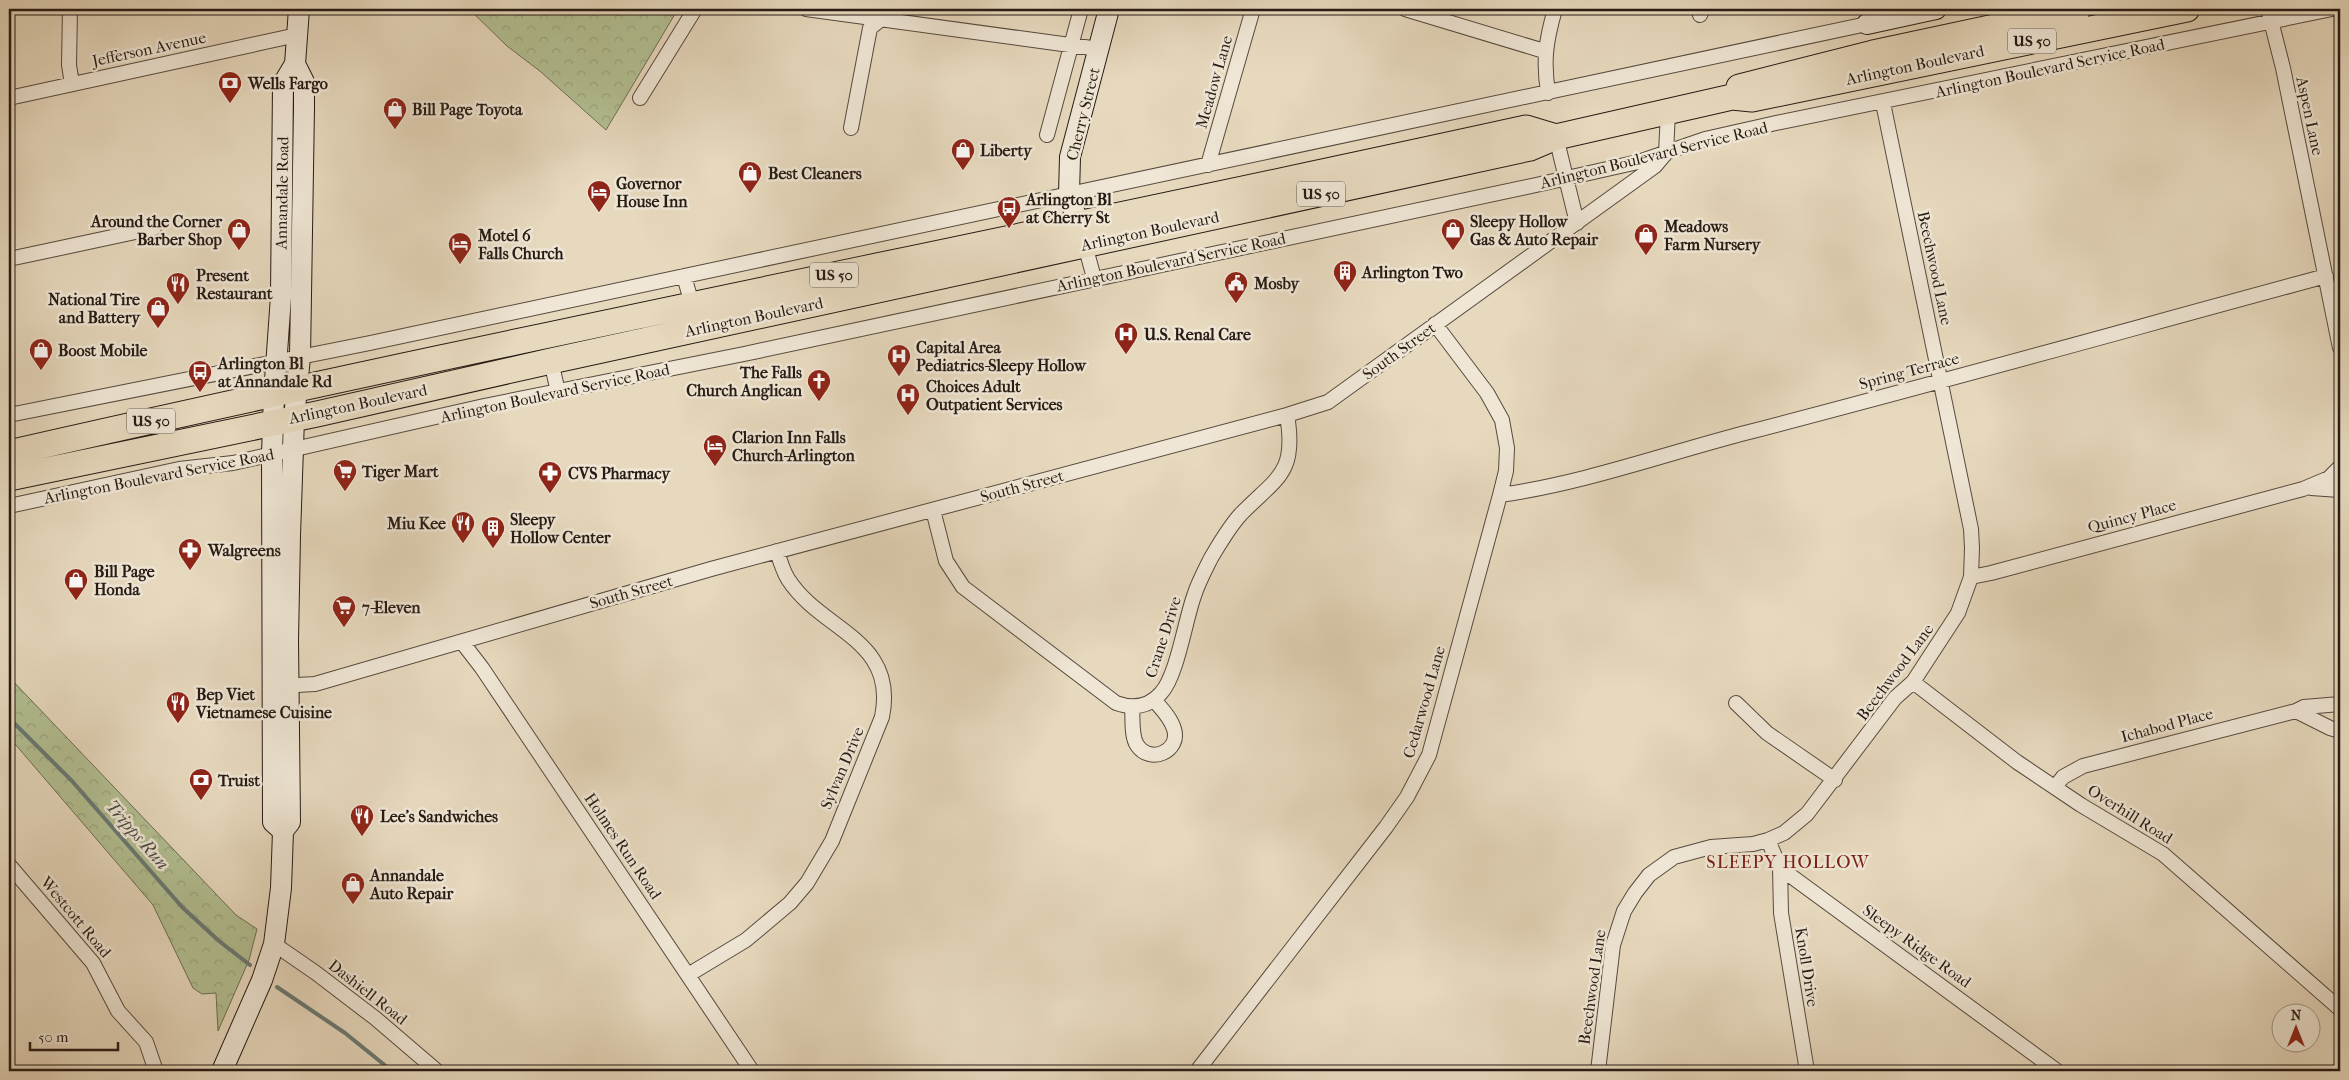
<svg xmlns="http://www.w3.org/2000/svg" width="2349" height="1080" viewBox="0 0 2349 1080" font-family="'IM FELL French Canon',serif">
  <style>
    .forest { fill: url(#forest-crowns); stroke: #6c6e54 }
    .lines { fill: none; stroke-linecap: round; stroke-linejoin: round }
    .stream { stroke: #6a7a75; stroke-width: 4 }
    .street-casing { stroke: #564a3e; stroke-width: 16 }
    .secondary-casing { stroke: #261b14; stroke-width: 22 }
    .highway-casing { stroke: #261b14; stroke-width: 27 }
    .street { stroke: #efe6d5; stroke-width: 14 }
    .secondary { stroke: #efe6d5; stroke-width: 20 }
    .highway { stroke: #e7d9be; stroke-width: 25 }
    .labels { text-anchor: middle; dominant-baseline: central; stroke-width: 5; stroke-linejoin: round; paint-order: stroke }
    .shield { fill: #efe6d5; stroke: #62584e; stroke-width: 1 }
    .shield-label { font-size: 15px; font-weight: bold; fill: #261b14 }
    .street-label { font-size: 16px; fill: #261b14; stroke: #efe6d5 }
    .poi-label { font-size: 16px; font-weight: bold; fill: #261b14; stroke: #efe6d5; text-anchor: start }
    .water-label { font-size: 18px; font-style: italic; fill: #484b44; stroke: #efe6d5 }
    .neighbourhood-label { font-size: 18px; letter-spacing: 1px; fill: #7a1f14; stroke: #efe6d5 }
  </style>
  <defs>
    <pattern id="forest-crowns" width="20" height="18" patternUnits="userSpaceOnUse" patternTransform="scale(1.25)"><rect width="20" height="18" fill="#b3c093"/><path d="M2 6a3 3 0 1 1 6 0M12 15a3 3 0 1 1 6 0" fill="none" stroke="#9aa47e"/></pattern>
  </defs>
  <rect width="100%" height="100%" fill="#e7d9be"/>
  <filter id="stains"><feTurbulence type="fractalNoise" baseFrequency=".004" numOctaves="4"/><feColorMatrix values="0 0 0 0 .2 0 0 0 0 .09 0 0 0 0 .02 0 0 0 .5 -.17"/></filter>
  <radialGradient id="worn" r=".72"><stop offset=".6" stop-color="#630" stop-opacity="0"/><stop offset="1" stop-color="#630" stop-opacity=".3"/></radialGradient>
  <path class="forest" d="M 469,9 L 678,9 L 606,130 L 541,72 L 507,46 Z
    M 9,677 L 236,915 L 257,929 L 249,960 L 218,1031 L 216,993 L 202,994 L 193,988 L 153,905 L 9,737 Z"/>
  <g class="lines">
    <path class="stream" d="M 9,718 L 72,781 L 182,907 L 219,941 L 250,965
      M 277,987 L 345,1033 L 392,1071"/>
    <g class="street-casing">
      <path id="street" d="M 70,9 L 69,65 L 72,84
        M 806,9 L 1099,49
        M 1405,9 L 1544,51
        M 2268,9 L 2283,68 L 2340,348
        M 1700,15 L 1703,9
        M 1548,93 C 1543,60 1546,41 1555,9
        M 9,98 L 297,35
        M 640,98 L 695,9
        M 851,128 L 870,28 L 894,9
        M 1047,135 L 1081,9
        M 1556,137 L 1577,223
        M 1208,165 L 1253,9
        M 1085,245 L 1094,278
        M 9,259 L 154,228
        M 684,276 L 692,304
        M 551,361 L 558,392
        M 9,415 L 370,343 L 1867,24
        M 2311,488 L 2340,490
        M 1500,495 C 1585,483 1667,453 1749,432 C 1942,382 2134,328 2326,276
        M 9,506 L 179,469 L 233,463 L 484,406 L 744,354 L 1536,185 L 1638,162 L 1705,139 L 1776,123 L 2332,9
        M 933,510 L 946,561 L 963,587 L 1116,703 C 1133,709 1149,707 1161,693 C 1177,676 1185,621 1194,596 C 1198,583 1205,570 1211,558 C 1220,543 1229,527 1241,514 C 1277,477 1297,474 1287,415
        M 1971,577 L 1991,573 L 2303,489 L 2329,478 L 2340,467
        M 462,642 L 482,668 L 752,1071
        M 1913,682 L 2017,762 L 2081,805 L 2163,854 L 2340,1009
        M 279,686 L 315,684 L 711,569 L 1287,415 L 1328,402 L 1655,166 L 1666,153 L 1668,112
        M 1736,703 L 1767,733 L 1835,780
        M 2340,704 L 2304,707 L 2296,711 L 2330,728 L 2340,731
        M 1132,707 C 1133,718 1131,736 1137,745 C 1150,765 1181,751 1174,729 C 1171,718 1161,708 1154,700
        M 2055,787 L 2063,777 L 2083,766 L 2296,711
        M 1768,840 L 1780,868 L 2057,1071
        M 9,865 L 93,963 L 118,1011 L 146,1042 L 156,1071
        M 1780,868 L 1781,913 L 1807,1071
        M 274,944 L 316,973 L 375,1018 L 437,1071
        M 688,975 L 746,940 L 790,903 L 807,883 L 832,841 L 882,717 C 898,639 821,631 788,579 C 783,571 780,561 777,551
        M 1197,1071 L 1386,827 L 1407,797 L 1429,755 L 1500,495 L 1506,471 L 1507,448 L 1502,420 L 1487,393 L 1435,324
        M 1598,1071 L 1613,945 L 1624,911 L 1635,893 L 1649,875 L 1674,857 L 1711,847 L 1753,844 L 1768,840 L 1784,833 L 1807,814 L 1895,698 L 1913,682 L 1958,613 L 1971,577 L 1972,548 L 1971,529 L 1883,103"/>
    </g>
    <g class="secondary-casing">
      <path id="secondary" d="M 1867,24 L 1936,9
        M 1082,237 L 1069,194 L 1070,157 L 1109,9
        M 283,831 L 273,822 L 272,454 L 274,395 L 281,296 L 283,84 L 295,64 L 299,9
        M 222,1071 L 262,980 L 274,944 L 281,888 L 283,831 L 290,822 L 288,640 L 290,536 L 294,418 L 300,357 L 304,107 L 304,82 L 295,64"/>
    </g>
    <g class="highway-casing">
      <path id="highway" d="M 1739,87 L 1873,53 L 2078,9
        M 9,453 C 513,338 1021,239 1526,128 L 1556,137
        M 9,478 L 317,414 L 551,361 L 1530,148 L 1556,137 L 1732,97 L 1752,99 L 2187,9"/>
    </g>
    <use href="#street" class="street"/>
    <use href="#secondary" class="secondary"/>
    <use href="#highway" class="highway"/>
  </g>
  <defs>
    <g id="bank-pin" transform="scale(1.25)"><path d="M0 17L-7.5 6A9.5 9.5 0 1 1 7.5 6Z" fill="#8f2418" stroke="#efe6d5"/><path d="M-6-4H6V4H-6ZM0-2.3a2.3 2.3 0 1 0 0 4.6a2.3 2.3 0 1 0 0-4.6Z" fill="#fff"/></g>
    <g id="shop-pin" transform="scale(1.25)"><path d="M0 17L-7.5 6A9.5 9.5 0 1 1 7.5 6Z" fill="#8f2418" stroke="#efe6d5"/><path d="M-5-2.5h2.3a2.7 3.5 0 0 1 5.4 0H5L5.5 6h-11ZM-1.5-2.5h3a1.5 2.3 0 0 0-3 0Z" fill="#fff"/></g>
    <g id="hotel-pin" transform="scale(1.25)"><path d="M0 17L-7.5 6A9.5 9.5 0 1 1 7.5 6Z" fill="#8f2418" stroke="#efe6d5"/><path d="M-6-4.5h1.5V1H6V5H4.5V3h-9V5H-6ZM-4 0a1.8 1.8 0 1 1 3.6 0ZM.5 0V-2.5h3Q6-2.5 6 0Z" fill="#fff"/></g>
    <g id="bus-pin" transform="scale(1.25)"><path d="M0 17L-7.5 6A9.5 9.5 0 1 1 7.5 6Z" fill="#8f2418" stroke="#efe6d5"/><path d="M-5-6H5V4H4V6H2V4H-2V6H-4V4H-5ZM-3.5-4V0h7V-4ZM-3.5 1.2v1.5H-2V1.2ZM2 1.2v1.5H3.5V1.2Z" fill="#fff"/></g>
    <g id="building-pin" transform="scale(1.25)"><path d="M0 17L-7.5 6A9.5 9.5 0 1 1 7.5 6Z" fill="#8f2418" stroke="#efe6d5"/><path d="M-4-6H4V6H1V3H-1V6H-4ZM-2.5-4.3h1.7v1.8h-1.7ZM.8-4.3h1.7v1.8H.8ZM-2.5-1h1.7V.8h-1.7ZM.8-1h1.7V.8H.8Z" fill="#fff"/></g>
    <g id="civic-pin" transform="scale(1.25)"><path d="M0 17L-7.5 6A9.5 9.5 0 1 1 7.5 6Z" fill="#8f2418" stroke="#efe6d5"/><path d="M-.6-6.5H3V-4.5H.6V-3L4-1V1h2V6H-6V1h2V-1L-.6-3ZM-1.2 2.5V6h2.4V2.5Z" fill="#fff"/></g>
    <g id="restaurant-pin" transform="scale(1.25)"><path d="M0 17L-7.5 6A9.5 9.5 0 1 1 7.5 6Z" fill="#8f2418" stroke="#efe6d5"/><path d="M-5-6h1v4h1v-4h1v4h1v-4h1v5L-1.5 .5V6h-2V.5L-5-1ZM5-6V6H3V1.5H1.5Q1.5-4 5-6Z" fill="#fff"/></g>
    <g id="hospital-pin" transform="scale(1.25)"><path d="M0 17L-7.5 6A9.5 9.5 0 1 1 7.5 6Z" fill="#8f2418" stroke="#efe6d5"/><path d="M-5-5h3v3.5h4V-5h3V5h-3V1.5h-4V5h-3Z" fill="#fff"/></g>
    <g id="church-pin" transform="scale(1.25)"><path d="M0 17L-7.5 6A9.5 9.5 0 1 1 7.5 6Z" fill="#8f2418" stroke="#efe6d5"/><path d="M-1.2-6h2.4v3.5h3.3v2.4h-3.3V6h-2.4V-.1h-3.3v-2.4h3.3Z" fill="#fff"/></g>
    <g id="supermarket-pin" transform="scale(1.25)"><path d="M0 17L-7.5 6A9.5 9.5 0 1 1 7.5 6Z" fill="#8f2418" stroke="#efe6d5"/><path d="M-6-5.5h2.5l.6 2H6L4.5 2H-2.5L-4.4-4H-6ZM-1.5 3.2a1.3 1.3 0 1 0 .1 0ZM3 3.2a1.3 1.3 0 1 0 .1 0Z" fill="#fff"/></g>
    <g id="pharmacy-pin" transform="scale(1.25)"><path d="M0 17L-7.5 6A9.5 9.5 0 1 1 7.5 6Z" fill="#8f2418" stroke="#efe6d5"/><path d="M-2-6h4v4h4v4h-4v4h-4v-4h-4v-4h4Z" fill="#fff"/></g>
  </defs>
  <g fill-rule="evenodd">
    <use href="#bank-pin" x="230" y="83"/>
    <use href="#shop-pin" x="395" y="109"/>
    <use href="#shop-pin" x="963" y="150"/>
    <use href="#shop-pin" x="750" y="173"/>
    <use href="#hotel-pin" x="599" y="192"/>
    <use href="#bus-pin" x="1009" y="208"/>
    <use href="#shop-pin" x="239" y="230"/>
    <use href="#shop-pin" x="1453" y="230"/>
    <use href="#shop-pin" x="1646" y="235"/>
    <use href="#hotel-pin" x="460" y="244"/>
    <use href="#building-pin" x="1345" y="272"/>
    <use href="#civic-pin" x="1236" y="283"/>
    <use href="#restaurant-pin" x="178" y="284"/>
    <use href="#shop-pin" x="158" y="308"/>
    <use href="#hospital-pin" x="1126" y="334"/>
    <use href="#shop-pin" x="41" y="350"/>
    <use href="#hospital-pin" x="899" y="356"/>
    <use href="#bus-pin" x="200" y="372"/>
    <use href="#church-pin" x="819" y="381"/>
    <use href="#hospital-pin" x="908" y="395"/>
    <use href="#hotel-pin" x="715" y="446"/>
    <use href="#supermarket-pin" x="345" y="471"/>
    <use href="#pharmacy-pin" x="550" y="473"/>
    <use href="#restaurant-pin" x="463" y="523"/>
    <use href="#building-pin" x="493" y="528"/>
    <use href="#pharmacy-pin" x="190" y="550"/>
    <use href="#shop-pin" x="76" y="580"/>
    <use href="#supermarket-pin" x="344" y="607"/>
    <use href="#restaurant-pin" x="178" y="703"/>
    <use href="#bank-pin" x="201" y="780"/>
    <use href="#restaurant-pin" x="362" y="816"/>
    <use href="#shop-pin" x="353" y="884"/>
  </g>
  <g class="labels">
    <g class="shield">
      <rect x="2008" y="28.5" width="48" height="25" rx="4"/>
      <rect x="1297" y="181.5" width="48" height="25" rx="4"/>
      <rect x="810" y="262.5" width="48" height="25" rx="4"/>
      <rect x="127" y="408.5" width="48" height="25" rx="4"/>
    </g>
    <g class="shield-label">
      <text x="2032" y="41">US 50</text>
      <text x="1321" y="194">US 50</text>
      <text x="834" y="275">US 50</text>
      <text x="151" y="421">US 50</text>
    </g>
    <g class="street-label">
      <text transform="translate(149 49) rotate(-12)">Jefferson Avenue</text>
      <text transform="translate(1915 65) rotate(-12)">Arlington Boulevard</text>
      <text transform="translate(2050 68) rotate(-12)">Arlington Boulevard Service Road</text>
      <text transform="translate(1214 82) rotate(-74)">Meadow Lane</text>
      <text transform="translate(1083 114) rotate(-76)">Cherry Street</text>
      <text transform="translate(2310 116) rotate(78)">Aspen Lane</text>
      <text transform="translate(1654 155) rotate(-14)">Arlington Boulevard Service Road</text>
      <text transform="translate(282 193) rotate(-89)">Annandale Road</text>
      <text transform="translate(1150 231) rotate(-12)">Arlington Boulevard</text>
      <text transform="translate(1171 262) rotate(-12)">Arlington Boulevard Service Road</text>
      <text transform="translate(1935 268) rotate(78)">Beechwood Lane</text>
      <text transform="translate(754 317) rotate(-12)">Arlington Boulevard</text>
      <text transform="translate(1399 351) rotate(-36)">South Street</text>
      <text transform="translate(1909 371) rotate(-15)">Spring Terrace</text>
      <text transform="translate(555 393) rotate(-12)">Arlington Boulevard Service Road</text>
      <text transform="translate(358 404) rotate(-12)">Arlington Boulevard</text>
      <text transform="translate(159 476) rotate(-11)">Arlington Boulevard Service Road</text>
      <text transform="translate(1022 486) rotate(-15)">South Street</text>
      <text transform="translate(2132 516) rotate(-15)">Quincy Place</text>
      <text transform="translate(631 592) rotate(-16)">South Street</text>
      <text transform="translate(1163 637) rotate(-72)">Crane Drive</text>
      <text transform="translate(1895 672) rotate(-53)">Beechwood Lane</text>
      <text transform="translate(1424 702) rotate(-74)">Cedarwood Lane</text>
      <text transform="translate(2167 725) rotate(-15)">Ichabod Place</text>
      <text transform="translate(842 768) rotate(-67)">Sylvan Drive</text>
      <text transform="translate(2130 814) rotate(32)">Overhill Road</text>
      <text transform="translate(623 846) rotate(56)">Holmes Run Road</text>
      <text transform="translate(76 917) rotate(50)">Westcott Road</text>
      <text transform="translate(1917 946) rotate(36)">Sleepy Ridge Road</text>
      <text transform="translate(1807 967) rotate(81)">Knoll Drive</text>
      <text transform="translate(1592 987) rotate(-82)">Beechwood Lane</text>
      <text transform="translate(368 992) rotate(38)">Dashiell Road</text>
    </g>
    <g class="poi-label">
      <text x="248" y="83">Wells Fargo</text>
      <text x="412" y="109">Bill Page Toyota</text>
      <text x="980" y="150">Liberty</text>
      <text x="768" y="173">Best Cleaners</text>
      <text x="616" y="183">Governor<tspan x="616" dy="18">House Inn</tspan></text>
      <text x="1026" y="199">Arlington Bl<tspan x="1026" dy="18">at Cherry St</tspan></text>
      <text x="222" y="221" text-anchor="end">Around the Corner<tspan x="222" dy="18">Barber Shop</tspan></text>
      <text x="1470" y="221">Sleepy Hollow<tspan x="1470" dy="18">Gas &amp; Auto Repair</tspan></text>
      <text x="1664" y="226">Meadows<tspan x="1664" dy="18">Farm Nursery</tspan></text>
      <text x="478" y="235">Motel 6<tspan x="478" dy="18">Falls Church</tspan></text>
      <text x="1362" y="272">Arlington Two</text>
      <text x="196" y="275">Present<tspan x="196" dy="18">Restaurant</tspan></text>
      <text x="1254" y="283">Mosby</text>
      <text x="140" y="299" text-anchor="end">National Tire<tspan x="140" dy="18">and Battery</tspan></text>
      <text x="1144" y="334">U.S. Renal Care</text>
      <text x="916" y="347">Capital Area<tspan x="916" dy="18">Pediatrics-Sleepy Hollow</tspan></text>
      <text x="58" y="350">Boost Mobile</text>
      <text x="218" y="363">Arlington Bl<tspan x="218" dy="18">at Annandale Rd</tspan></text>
      <text x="802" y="372" text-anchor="end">The Falls<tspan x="802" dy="18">Church Anglican</tspan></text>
      <text x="926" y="386">Choices Adult<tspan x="926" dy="18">Outpatient Services</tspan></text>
      <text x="732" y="437">Clarion Inn Falls<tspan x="732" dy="18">Church-Arlington</tspan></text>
      <text x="362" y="471">Tiger Mart</text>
      <text x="568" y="473">CVS Pharmacy</text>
      <text x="510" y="519">Sleepy<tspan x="510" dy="18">Hollow Center</tspan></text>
      <text x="446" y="523" text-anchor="end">Miu Kee</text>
      <text x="208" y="550">Walgreens</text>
      <text x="94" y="571">Bill Page<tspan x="94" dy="18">Honda</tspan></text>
      <text x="362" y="607">7-Eleven</text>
      <text x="196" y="694">Bep Viet<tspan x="196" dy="18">Vietnamese Cuisine</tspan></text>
      <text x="218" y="780">Truist</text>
      <text x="380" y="816">Lee's Sandwiches</text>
      <text x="370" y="875">Annandale<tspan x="370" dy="18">Auto Repair</tspan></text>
    </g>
    <g class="water-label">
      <text transform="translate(137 835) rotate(49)">Tripps Run</text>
    </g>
    <g class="neighbourhood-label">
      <text x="1788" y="862">SLEEPY HOLLOW</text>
    </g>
  </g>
  <rect width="2349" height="1080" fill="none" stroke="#e7d9be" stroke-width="30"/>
  <rect x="10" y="10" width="2329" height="1060" fill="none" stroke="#261b14" stroke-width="2.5"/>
  <rect x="15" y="15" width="2319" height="1050" fill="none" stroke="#261b14"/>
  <g transform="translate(2296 1028)"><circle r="24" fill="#efe6d5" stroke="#9f9588"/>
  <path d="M0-4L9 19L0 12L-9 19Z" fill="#8f2418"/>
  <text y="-8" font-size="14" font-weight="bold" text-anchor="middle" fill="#261b14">N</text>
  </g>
  <path d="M30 1042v8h88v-8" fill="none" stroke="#261b14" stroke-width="2.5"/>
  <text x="38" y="1042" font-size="15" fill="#261b14" stroke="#efe6d5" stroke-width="4" paint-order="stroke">50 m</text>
  <rect width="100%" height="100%" filter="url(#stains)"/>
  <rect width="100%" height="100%" fill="url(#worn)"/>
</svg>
